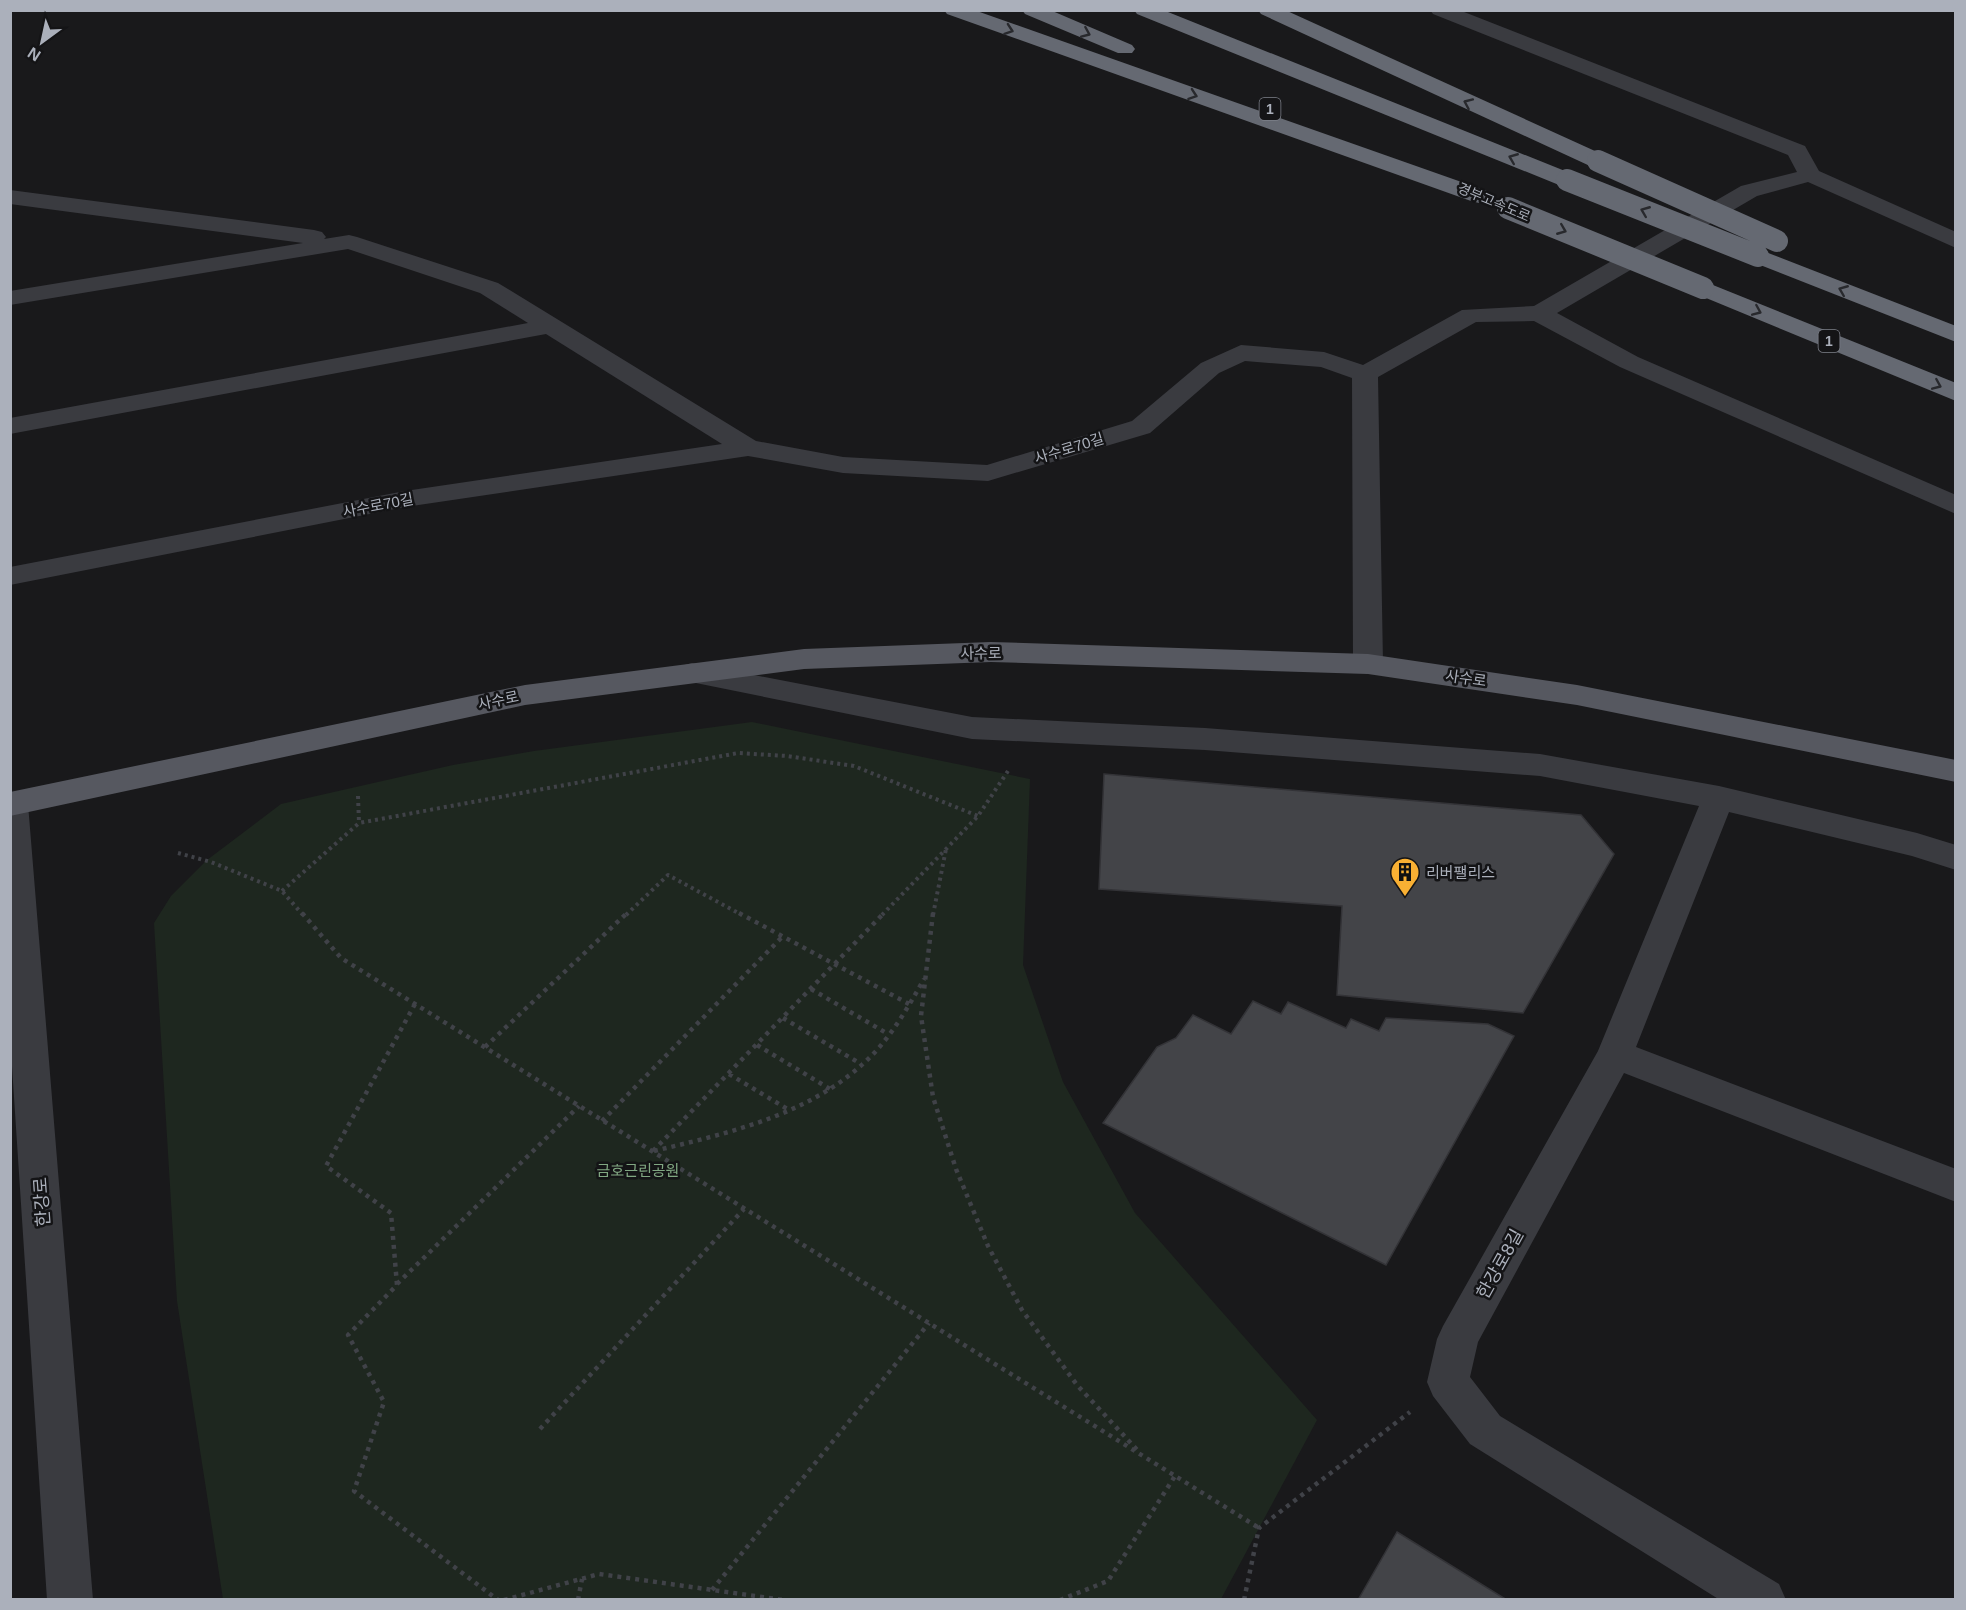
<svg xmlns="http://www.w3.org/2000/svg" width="1966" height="1610" viewBox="0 0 1966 1610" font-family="Arial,'Noto Sans KR',sans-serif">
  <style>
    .green { fill: #1e271f }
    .building { fill: #434448; stroke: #333337; stroke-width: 1.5 }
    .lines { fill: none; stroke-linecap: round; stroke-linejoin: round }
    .path-far1 { stroke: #404248; stroke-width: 4; stroke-dasharray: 3 4; stroke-linecap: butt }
    .path { stroke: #404248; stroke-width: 4.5; stroke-dasharray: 4 5; stroke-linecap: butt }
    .minor { fill: #3a3b40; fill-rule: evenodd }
    .major { fill: #565860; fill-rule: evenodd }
    .highway { fill: #656972; fill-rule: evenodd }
    .highway-bridge { stroke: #656972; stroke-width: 22 }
    .oneway { stroke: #28292d }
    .labels { text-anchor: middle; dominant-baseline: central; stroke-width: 5; stroke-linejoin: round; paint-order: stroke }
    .shield { fill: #141416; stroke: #7e818a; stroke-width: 1.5 }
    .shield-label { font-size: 14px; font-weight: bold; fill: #abb0bb }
    .far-street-label { font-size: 14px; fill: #abb0bb; stroke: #141416 }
    .street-label { font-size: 15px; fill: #abb0bb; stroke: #141416 }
    .poi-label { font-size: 15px; fill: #abb0bb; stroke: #141416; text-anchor: start }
    .park-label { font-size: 15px; fill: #81a782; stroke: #141416 }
    .near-street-label { font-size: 18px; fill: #abb0bb; stroke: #141416 }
  </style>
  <rect width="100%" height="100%" fill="#19191b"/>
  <path class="green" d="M 752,722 L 1030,779 L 1023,965 L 1063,1082 L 1135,1213 L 1317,1420 L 1221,1599 L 223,1599 L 177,1301 L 154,923 L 171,896 L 207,860 L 281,804 L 453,765 L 534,751 Z"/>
  <path class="building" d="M 1104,774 L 1581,815 L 1614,854 L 1523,1013 L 1337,995 L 1342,906 L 1099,889 Z
    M 1253,1001 L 1281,1014 L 1288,1002 L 1346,1028 L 1351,1019 L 1379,1031 L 1386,1018 L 1488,1024 L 1514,1036 L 1386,1265 L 1103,1123 L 1157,1047 L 1176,1038 L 1193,1015 L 1231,1034 Z
    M 1397,1532 L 1507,1600 L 1358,1600 Z"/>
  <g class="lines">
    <path class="path-far1" d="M 358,796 L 359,823
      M 178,853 L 211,862 L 282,891 L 303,915
      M 282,891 L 359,823 L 738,753 L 787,756 L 854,766 L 978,816
      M 626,915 L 668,875 L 742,915
      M 882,915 L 978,816 L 1010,768
      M 933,915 L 946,849"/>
    <path class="path" d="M 302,913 L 341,958 L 1259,1528
      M 739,913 L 909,1004
      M 933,913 L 921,1016 L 933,1097 L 956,1169 L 988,1246 L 1022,1310 L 1077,1385 L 1140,1453
      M 811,989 L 888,1034
      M 415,1004 L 326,1166 L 391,1213 L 397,1285 L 348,1335 L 384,1402 L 354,1491 L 498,1600
      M 783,1018 L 861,1064
      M 757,1045 L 830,1089
      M 485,1047 L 627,913
      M 729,1074 L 789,1110
      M 602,1121 L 784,935
      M 653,1151 L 884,913
      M 654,1151 C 733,1132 818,1113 876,1051 C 895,1030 910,1004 924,979
      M 397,1284 L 579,1106
      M 540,1429 L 744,1209
      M 712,1590 L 929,1323
      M 504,1600 L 599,1574 L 784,1600
      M 578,1600 L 582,1579
      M 1060,1600 L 1108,1581 L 1175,1476
      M 1244,1600 L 1259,1528 L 1410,1412"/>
    <path class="minor" d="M 1430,10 L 1459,10 L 1805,146 L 1819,171 L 1956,232 L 1956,248 L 1808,182 L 1757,196 L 1557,313 L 1638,357 L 1956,495 L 1956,514 L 1620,367 L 1534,321 L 1476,322 L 1378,377 L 1383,664 L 1379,671 L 1368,674 L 1357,671 L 1353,664 L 1352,378 L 1321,367 L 1245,361 L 1219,373 L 1150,433 L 988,481 L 843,473 L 748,456 L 405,507 L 10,585 L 10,567 L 405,491 L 722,444 L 546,334 L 10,434 L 10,418 L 528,323 L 480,293 L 348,249 L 10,305 L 10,291 L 303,243 L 10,204 L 10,190 L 314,230 L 322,232 L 326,237 L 324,239 L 349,235 L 357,237 L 498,283 L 756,441 L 843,457 L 987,465 L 1132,421 L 1201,363 L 1241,345 L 1324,352 L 1363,365 L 1462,310 L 1534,306 L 1741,186 L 1797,172 L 1788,155 L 1433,14 Z
      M 692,663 L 972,717 L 1205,728 L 1540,754 L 1719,786 L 1917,833 L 1956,845 L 1956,870 L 1912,856 L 1729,812 L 1636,1047 L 1956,1169 L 1956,1202 L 1624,1073 L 1478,1342 L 1470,1377 L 1500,1416 L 1779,1584 L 1786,1600 L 1720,1600 L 1470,1444 L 1433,1396 L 1427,1382 L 1437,1339 L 1443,1326 L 1598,1051 L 1699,806 L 1540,776 L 1205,750 L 972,739 L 681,680 L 677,673 L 681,666 Z
      M 10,793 L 24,796 L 28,804 L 93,1600 L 47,1600 L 10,1036 Z"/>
    <path class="major" d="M 991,642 L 1368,654 L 1577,685 L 1956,760 L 1956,782 L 1577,705 L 1368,674 L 991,662 L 804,669 L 525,705 L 10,816 L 10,792 L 525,685 L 804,649 Z"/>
    <path class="highway" d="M 944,10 L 974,10 L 1487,191 L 1490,196 L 1487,201 L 1479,203 L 1471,201 L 947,14 Z
      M 1022,10 L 1050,10 L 1132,45 L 1135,49 L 1132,53 L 1118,53 L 1025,14 Z
      M 1134,10 L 1163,10 L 1575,175 L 1578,180 L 1575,185 L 1567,187 L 1559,185 L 1137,14 Z
      M 1258,10 L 1285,10 L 1606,156 L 1609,161 L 1606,166 L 1598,168 L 1590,166 L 1261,14 Z
      M 1758,249 L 1956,326 L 1956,342 L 1750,261 L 1746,256 L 1750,251 Z
      M 1703,281 L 1956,383 L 1956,401 L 1694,293 L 1691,288 L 1694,283 Z"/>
    <path class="highway-bridge" d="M 1598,161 L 1777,241
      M 1567,180 L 1758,256
      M 1508,208 L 1703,288"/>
  </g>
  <defs><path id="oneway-chevron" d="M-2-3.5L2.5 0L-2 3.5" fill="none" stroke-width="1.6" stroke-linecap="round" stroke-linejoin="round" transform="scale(1.5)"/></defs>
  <g class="oneway">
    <use href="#oneway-chevron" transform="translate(1009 30) rotate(19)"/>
    <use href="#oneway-chevron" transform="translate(1086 33) rotate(23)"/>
    <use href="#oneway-chevron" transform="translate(1193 95) rotate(19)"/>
    <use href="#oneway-chevron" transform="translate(1468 103) rotate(-156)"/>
    <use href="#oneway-chevron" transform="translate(1513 158) rotate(-158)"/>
    <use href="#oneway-chevron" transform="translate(1645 211) rotate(-158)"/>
    <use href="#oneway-chevron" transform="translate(1562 230) rotate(22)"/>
    <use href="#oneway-chevron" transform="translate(1843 290) rotate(-158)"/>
    <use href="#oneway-chevron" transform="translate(1757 311) rotate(23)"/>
    <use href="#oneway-chevron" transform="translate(1937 385) rotate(23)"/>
  </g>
  <defs>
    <g id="building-pin" transform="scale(1.5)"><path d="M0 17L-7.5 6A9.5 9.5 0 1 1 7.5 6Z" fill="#f9b033" stroke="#141416"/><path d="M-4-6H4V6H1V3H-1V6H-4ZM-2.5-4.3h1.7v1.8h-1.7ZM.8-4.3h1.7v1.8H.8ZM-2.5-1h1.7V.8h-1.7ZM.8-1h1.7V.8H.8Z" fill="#111"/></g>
  </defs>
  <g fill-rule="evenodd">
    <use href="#building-pin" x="1405" y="872"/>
  </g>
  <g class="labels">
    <g class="shield">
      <rect x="1259.5" y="98" width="21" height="22" rx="4.5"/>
      <rect x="1818.5" y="330" width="21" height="22" rx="4.5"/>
    </g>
    <g class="shield-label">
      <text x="1270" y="109">1</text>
      <text x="1829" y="341">1</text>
    </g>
    <g class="far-street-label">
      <text transform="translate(1494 202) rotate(23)">경부고속도로</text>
    </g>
    <g class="street-label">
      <text transform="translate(1069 448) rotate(-17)">사수로70길</text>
      <text transform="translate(378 505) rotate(-11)">사수로70길</text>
      <text transform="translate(981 653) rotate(-1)">사수로</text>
      <text transform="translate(1466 678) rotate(8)">사수로</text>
      <text transform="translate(498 700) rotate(-12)">사수로</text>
    </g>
    <g class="poi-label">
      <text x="1426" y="872">리버팰리스</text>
    </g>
    <g class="park-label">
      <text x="638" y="1170">금호근린공원</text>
    </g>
    <g class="near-street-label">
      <text transform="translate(42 1202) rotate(-94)">한강로</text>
      <text transform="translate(1500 1264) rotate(-61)">한강로8길</text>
    </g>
  </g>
  <rect width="1966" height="1610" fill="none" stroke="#abb0bb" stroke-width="24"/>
  <g transform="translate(42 42) rotate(213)" stroke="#141416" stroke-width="4.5" paint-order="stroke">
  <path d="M0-4.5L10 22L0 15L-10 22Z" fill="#abb0bb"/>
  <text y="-9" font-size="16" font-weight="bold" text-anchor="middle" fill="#abb0bb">N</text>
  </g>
</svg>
